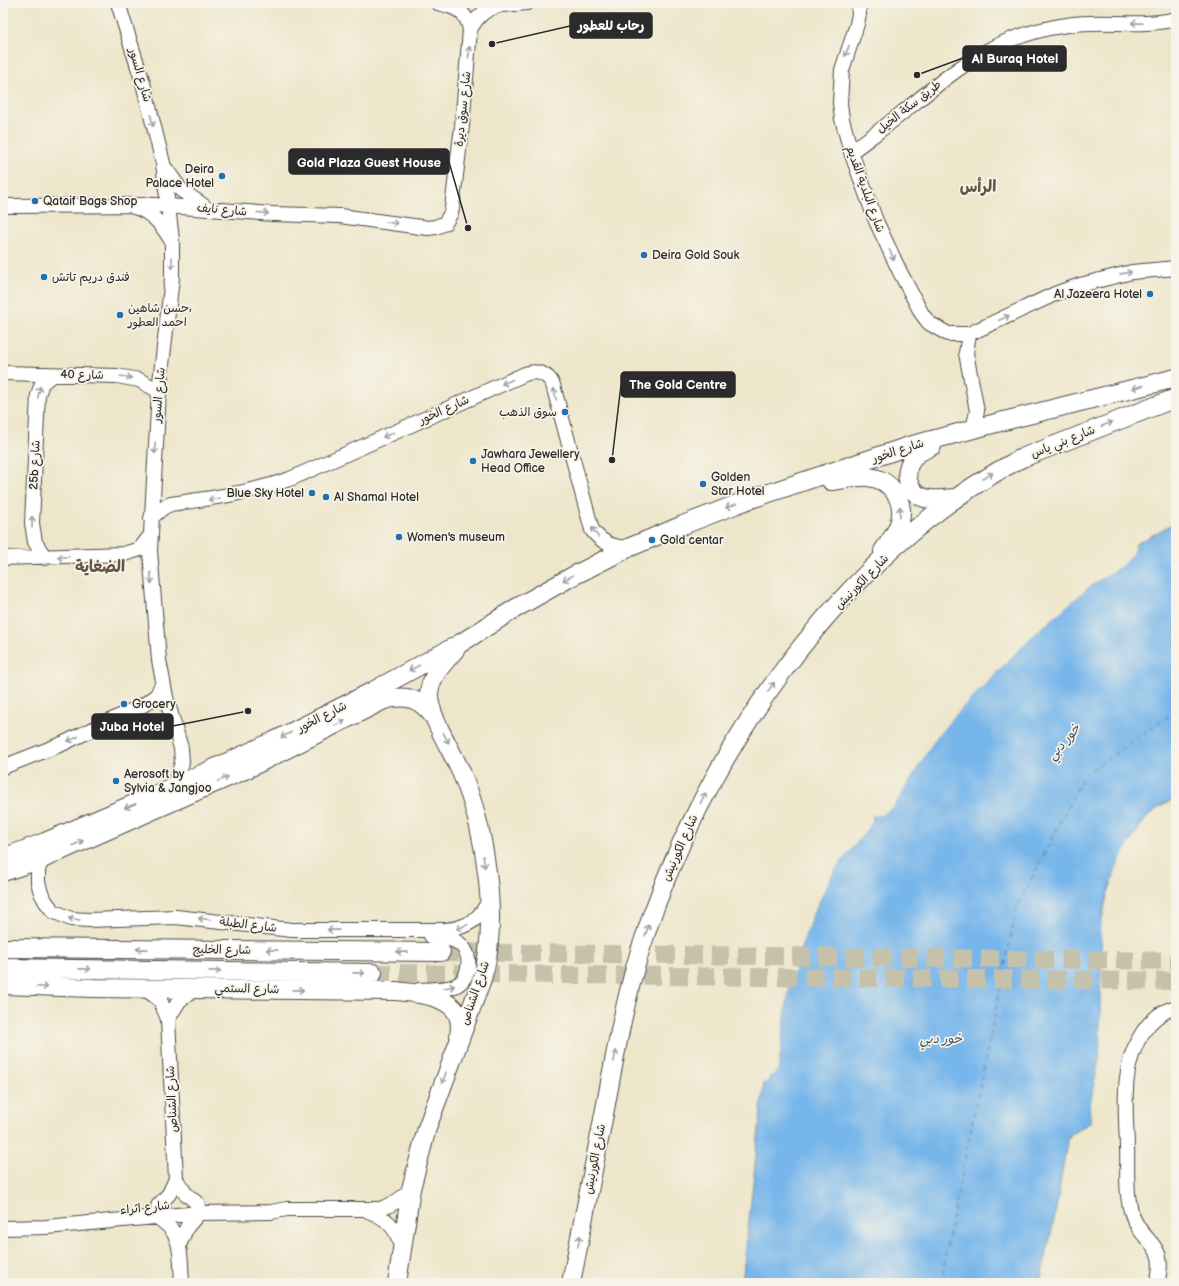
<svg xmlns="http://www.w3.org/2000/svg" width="1179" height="1286" viewBox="0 0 1179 1286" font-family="'Balsamiq Sans','Playpen Sans Arabic',sans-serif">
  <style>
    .water { fill: #77b6ea; stroke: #51708a }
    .pier { fill: #ede6ca }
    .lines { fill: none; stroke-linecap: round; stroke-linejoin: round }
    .ferry { stroke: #425564; stroke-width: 1; stroke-dasharray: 5 4; stroke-linecap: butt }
    .major-tunnel { stroke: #c6c1aa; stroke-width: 18; stroke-dasharray: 18 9; stroke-linecap: butt }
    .minor-casing { stroke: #484743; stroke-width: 16 }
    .major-casing { stroke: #484743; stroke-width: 20 }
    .minor { stroke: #fff; stroke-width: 14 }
    .major { stroke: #fff; stroke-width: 18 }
    .oneway { stroke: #a0a0a0 }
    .poi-dot { fill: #1f6fb2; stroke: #f7f3e8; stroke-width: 1.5 }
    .labels { text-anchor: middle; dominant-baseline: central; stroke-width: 3.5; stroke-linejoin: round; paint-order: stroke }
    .street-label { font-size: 12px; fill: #2b2b2b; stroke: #f7f3e8 }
    .poi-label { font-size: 12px; fill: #2b2b2b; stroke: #f7f3e8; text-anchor: start }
    .water-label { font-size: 13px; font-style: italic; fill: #425564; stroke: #f7f3e8 }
    .district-label { font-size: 16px; font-weight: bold; fill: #685445; stroke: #f7f3e8 }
    .leader { fill: none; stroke: #2b2b2b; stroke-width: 1.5 }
    .callout-dot { fill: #2b2b2b; stroke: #f7f3e8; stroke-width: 1.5 }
    .callout { fill: #2b2b2b; stroke: #2b2b2b; stroke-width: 1.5 }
    .callout-label { font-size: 13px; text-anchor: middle; font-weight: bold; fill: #fff }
  </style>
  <rect width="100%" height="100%" fill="#f7f3e8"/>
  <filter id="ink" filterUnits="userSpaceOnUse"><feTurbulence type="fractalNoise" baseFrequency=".025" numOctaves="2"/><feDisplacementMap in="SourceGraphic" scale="8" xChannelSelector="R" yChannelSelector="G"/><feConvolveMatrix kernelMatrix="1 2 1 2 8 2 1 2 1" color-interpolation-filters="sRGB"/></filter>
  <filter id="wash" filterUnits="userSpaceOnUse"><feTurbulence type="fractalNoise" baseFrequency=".012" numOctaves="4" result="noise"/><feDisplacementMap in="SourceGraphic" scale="16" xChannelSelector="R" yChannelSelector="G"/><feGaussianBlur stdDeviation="0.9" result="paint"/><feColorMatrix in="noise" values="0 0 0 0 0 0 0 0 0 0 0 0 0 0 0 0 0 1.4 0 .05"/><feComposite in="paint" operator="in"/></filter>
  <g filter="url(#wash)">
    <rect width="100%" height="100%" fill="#ede6ca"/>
    <path class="water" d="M 1176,522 L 1176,797 C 1170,802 1162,805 1155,810 C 1126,835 1096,906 1102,943 L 1100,1057 L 1090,1107 L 1091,1122 L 1071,1134 L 1067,1142 L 1055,1215 L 1040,1283 L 742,1283 L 764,1083 L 767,1082 L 770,1076 L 778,1069 L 787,997 L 800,949 L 813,913 L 834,871 L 872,823 L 872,816 L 881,815 L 894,806 L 937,736 L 960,710 L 1029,639 L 1090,586 L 1124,564 L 1132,554 L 1136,544 Z"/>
    <path class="pier" d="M 1136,544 L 1132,554 L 1124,564 L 1090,586 L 1029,639 L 960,710 L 937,736 L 894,806 L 881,815 L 872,816 L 872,823 L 834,871 L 813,913 L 800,949 L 787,997 L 778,1069 L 774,1074 L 770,1076 L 767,1082 L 762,1083 L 776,1068 L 785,997 L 798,949 L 812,912 L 832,870 L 870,823 L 870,815 L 880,814 L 892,805 L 936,735 L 958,708 L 1027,637 L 1089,585 L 1123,562 Z
      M 1155,810 L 1124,857 L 1117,873 L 1102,929 L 1104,943 L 1102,1058 L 1092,1107 L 1093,1122 L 1091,1122 L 1090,1107 L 1100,1057 L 1102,943 L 1100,929 L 1115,872 L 1122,856 L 1129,844 Z"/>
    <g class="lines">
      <path class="ferry" d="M 942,1283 L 946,1250 L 1017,907 L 1084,775 L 1176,711"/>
    </g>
  </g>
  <g filter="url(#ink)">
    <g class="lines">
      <path class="major-tunnel" d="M 441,952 L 1176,961
        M 373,973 L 1176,981"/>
      <g class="minor-casing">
        <path id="minor" d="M 118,3 L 143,83 L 163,163 L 172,240 L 172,278 L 159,391 L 150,551 L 159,660 L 166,697 L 181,748 L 182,762 L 178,776 L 171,788
          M 438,3 C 455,7 467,11 470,30
          M 493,3 L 502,5 L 527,3
          M 858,3 L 859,14 L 857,24 L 842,70 L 840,103 L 842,119 L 851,152 L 876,221 L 900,272 L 922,314 L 929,323 L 948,334 L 969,334 L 1057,293 L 1080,285 L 1132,272 L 1176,268
          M 851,152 C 868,139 885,127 902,113 C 957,69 994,35 1067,25 C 1103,19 1140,28 1176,19
          M 166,169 L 181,190 L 204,206
          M 3,206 L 155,205 L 273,214 L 340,216 L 428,228 L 436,227 L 445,223 L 451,213 L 452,208 L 462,126 L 470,30 C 477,16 486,8 502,5
          M 134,207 C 152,212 162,225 171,240
          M 969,334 L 966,353 L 977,411 L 973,429
          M 3,373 L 117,376 L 139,380 L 159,391
          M 151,518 L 164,507 L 171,504 C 213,498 250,493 290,479 L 525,374 C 536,370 548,373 553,385 L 592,530 C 602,543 612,547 628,548
          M 3,558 L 124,554 L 140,549 L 150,536
          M 45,558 L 35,542 L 32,523 L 38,395 L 42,383 L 52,375
          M 3,767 L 62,744 L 145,704 L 157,695 L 163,682
          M 42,859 L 38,870 L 38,882 L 41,893 L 46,902 L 53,911 L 71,919 L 89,920 L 176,917 L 292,930 L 445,930 C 466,928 480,920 489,900
          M 144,988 L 160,1000 L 168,1019 L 176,1179 L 169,1194 L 158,1206
          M 419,990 C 429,989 442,990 452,987 C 470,982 474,956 460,944 C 453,938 440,938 431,936
          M 168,1019 L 179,1001 L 196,988
          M 176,1179 L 185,1193 L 198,1204
          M 368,1211 C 386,1217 396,1227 401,1245
          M 155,1216 C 184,1232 180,1254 182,1283
          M 3,1228 L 46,1227 L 199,1213 L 271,1212 L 287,1209 L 380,1209 C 393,1205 402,1199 411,1189
          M 179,1245 L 187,1227 L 199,1213
          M 1157,1283 C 1169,1240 1140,1245 1131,1211 C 1125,1191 1128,1167 1127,1147 C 1126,1108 1120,1066 1143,1032 C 1151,1020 1162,1011 1176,1007"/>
      </g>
      <g class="major-casing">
        <path id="major" d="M 932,446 C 926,449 918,452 914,457 C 902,471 907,493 925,498 C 934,501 946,498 956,498
          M 831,481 C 843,480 857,476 868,477 C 891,479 907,502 899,524 C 896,534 888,543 883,551
          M 3,858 L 45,842 L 171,788 L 274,741 L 373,691 L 461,643 L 516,608 L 571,577 L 628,548 L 683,525 L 745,501 L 909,446 L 1000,422 L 1176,378
          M 3,872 L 42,859 L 249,768 L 384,700 C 405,694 420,698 433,716
          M 3,948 L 441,952
          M 3,968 L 373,973
          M 3,985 L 94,988 L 396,991 C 422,994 467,996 459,1035
          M 397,1283 L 411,1189 L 427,1128 L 482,979 C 500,922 485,826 461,772 C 452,751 428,714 429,694 C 430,676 444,663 455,650
          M 571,1283 C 582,1225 594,1167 605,1109 C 615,1056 624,1003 640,951 C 699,760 841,551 1022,458 L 1176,398"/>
      </g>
      <use href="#minor" class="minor"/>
      <use href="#major" class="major"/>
    </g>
    <defs><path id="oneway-shaft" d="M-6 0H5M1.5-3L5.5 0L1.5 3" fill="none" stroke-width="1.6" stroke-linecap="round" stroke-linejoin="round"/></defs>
    <g class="oneway">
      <use href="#oneway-shaft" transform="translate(1137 23) rotate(-178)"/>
      <use href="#oneway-shaft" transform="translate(847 51) rotate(110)"/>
      <use href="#oneway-shaft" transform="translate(469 52) rotate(-85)"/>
      <use href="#oneway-shaft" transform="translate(152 121) rotate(77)"/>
      <use href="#oneway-shaft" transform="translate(263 213) rotate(6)"/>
      <use href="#oneway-shaft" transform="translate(392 223) rotate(9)"/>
      <use href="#oneway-shaft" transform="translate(892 255) rotate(64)"/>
      <use href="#oneway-shaft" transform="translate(172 263) rotate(89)"/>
      <use href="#oneway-shaft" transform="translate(1126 273) rotate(-11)"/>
      <use href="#oneway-shaft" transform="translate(1004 318) rotate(-25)"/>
      <use href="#oneway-shaft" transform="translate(126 377) rotate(10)"/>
      <use href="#oneway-shaft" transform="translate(507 382) rotate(156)"/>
      <use href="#oneway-shaft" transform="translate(1138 387) rotate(166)"/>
      <use href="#oneway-shaft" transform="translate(39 392) rotate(-78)"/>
      <use href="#oneway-shaft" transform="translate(555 394) rotate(-104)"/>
      <use href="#oneway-shaft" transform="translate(1107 424) rotate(-21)"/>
      <use href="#oneway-shaft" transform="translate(388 435) rotate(156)"/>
      <use href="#oneway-shaft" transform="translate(155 448) rotate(93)"/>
      <use href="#oneway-shaft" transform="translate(988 476) rotate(-31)"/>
      <use href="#oneway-shaft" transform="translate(214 499) rotate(172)"/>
      <use href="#oneway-shaft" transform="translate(731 506) rotate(159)"/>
      <use href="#oneway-shaft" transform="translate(900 512) rotate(-90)"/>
      <use href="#oneway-shaft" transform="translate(32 522) rotate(-90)"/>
      <use href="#oneway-shaft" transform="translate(595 532) rotate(-124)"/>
      <use href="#oneway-shaft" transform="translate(63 557) rotate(177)"/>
      <use href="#oneway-shaft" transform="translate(151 578) rotate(86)"/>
      <use href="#oneway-shaft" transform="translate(568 578) rotate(152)"/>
      <use href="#oneway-shaft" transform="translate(414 668) rotate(152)"/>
      <use href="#oneway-shaft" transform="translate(771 687) rotate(-54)"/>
      <use href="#oneway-shaft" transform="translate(340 723) rotate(-27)"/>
      <use href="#oneway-shaft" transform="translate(286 735) rotate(153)"/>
      <use href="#oneway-shaft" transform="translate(446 738) rotate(62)"/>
      <use href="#oneway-shaft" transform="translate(73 739) rotate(155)"/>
      <use href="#oneway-shaft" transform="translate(223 779) rotate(-24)"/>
      <use href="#oneway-shaft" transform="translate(703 798) rotate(-63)"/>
      <use href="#oneway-shaft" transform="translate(130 806) rotate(157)"/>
      <use href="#oneway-shaft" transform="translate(78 843) rotate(-24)"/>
      <use href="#oneway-shaft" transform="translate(484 862) rotate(82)"/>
      <use href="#oneway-shaft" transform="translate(74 919) rotate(-170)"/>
      <use href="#oneway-shaft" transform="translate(204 919) rotate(-175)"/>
      <use href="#oneway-shaft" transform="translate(462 927) rotate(159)"/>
      <use href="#oneway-shaft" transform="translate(333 930) rotate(-179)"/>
      <use href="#oneway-shaft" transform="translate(647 930) rotate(-72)"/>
      <use href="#oneway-shaft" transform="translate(142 949) rotate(-179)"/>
      <use href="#oneway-shaft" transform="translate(272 950) rotate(-179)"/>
      <use href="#oneway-shaft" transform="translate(402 952) rotate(-179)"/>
      <use href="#oneway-shaft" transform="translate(85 969) rotate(1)"/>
      <use href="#oneway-shaft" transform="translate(215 971) rotate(1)"/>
      <use href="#oneway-shaft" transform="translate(359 973) rotate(1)"/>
      <use href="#oneway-shaft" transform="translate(42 987) rotate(2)"/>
      <use href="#oneway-shaft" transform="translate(449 987) rotate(-12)"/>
      <use href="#oneway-shaft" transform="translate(298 990) rotate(1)"/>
      <use href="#oneway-shaft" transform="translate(615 1056) rotate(-79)"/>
      <use href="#oneway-shaft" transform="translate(444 1078) rotate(110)"/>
      <use href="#oneway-shaft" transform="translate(579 1241) rotate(-79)"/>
    </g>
  </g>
  <g class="poi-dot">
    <circle cx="222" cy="176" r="4"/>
    <circle cx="35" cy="201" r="4"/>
    <circle cx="644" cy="255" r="4"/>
    <circle cx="44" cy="277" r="4"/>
    <circle cx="1150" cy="294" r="4"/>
    <circle cx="120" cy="315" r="4"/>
    <circle cx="565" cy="412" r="4"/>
    <circle cx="473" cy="461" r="4"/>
    <circle cx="703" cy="484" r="4"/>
    <circle cx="312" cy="493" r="4"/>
    <circle cx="326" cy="497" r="4"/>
    <circle cx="399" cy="537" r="4"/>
    <circle cx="652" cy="540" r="4"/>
    <circle cx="124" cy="704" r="4"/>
    <circle cx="116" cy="781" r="4"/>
  </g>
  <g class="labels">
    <g class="street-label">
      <text transform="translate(140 75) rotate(74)">شارع السور</text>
      <text transform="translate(909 107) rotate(-38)">طريق سكة الخيل</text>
      <text transform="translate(463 109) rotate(-84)">شارع سوق ديرة</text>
      <text transform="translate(865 189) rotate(70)">شارع البلدية القديم</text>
      <text transform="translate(222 210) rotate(5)">شارع نايف</text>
      <text transform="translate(82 375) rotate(1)">شارع 40</text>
      <text transform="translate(159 395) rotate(-85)">شارع السور</text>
      <text transform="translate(444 410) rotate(-24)">شارع الخور</text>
      <text transform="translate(1063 442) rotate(-22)">شارع بني ياس</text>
      <text transform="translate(898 451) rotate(-18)">شارع الخور</text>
      <text transform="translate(35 465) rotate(-87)">25b شارع</text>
      <text transform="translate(862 582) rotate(-46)">شارع الكورنيش</text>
      <text transform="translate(322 717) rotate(-27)">شارع الخور</text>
      <text transform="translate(680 848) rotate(-66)">شارع الكورنيش</text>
      <text transform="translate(248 925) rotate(7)">شارع الطبلة</text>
      <text transform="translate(222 950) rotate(1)">شارع الخليج</text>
      <text transform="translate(247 989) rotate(1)">شارع الستمي</text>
      <text transform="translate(475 993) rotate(-71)">شارع الشناص</text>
      <text transform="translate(172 1099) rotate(-93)">شارع الشناص</text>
      <text transform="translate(595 1159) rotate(-79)">شارع الكورنيش</text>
      <text transform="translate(145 1208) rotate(-6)">شارع اثراء</text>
    </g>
    <g class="poi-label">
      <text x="214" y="169" text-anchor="end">Deira<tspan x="214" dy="14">Palace Hotel</tspan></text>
      <text x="43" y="201">Qataif Bags Shop</text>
      <text x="652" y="255">Deira Gold Souk</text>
      <text x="52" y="277">فندق دريم تاتش</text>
      <text x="1142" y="294" text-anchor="end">Al Jazeera Hotel</text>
      <text x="128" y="308">حسن شاهين،<tspan x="128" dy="14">احمد العطور</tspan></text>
      <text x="557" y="412" text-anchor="end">سوق الذهب</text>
      <text x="481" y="454">Jawhara Jewellery<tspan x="481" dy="14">Head Office</tspan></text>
      <text x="711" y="477">Golden<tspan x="711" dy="14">Star Hotel</tspan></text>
      <text x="304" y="493" text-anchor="end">Blue Sky Hotel</text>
      <text x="334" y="497">Al Shamal Hotel</text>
      <text x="407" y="537">Women's museum</text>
      <text x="660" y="540">Gold centar</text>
      <text x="132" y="704">Grocery</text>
      <text x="124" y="774">Aerosoft by<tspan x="124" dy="14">Sylvia &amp; Jangjoo</tspan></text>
    </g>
    <g class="water-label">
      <text transform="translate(1064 742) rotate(-49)">خور دبي</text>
      <text x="941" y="1039">خور دبي</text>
    </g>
    <g class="district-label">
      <text x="978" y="187">الرأس</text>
      <text x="100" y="567">الضغاية</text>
    </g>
  </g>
  <path class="leader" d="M492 44L570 26M917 75L963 58M468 228L449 162M612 460L621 385M248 711L173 726"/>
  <g class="callout-dot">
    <circle cx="492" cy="44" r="4"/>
    <circle cx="917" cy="75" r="4"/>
    <circle cx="468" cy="228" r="4"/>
    <circle cx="612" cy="460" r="4"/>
    <circle cx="248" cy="711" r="4"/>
  </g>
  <g class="callout">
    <rect x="570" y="13" width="82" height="25" rx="4"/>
    <rect x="963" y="46" width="103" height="25" rx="4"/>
    <rect x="289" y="149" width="160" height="25" rx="4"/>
    <rect x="621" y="372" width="114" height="25" rx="4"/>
    <rect x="92" y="714" width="81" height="25" rx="4"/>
  </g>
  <g class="callout-label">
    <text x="611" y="30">رحاب للعطور</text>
    <text x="1015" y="63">Al Buraq Hotel</text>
    <text x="369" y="167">Gold Plaza Guest House</text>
    <text x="678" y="389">The Gold Centre</text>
    <text x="132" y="731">Juba Hotel</text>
  </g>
  <rect width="1179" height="1286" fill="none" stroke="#f7f3e8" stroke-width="16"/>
</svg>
